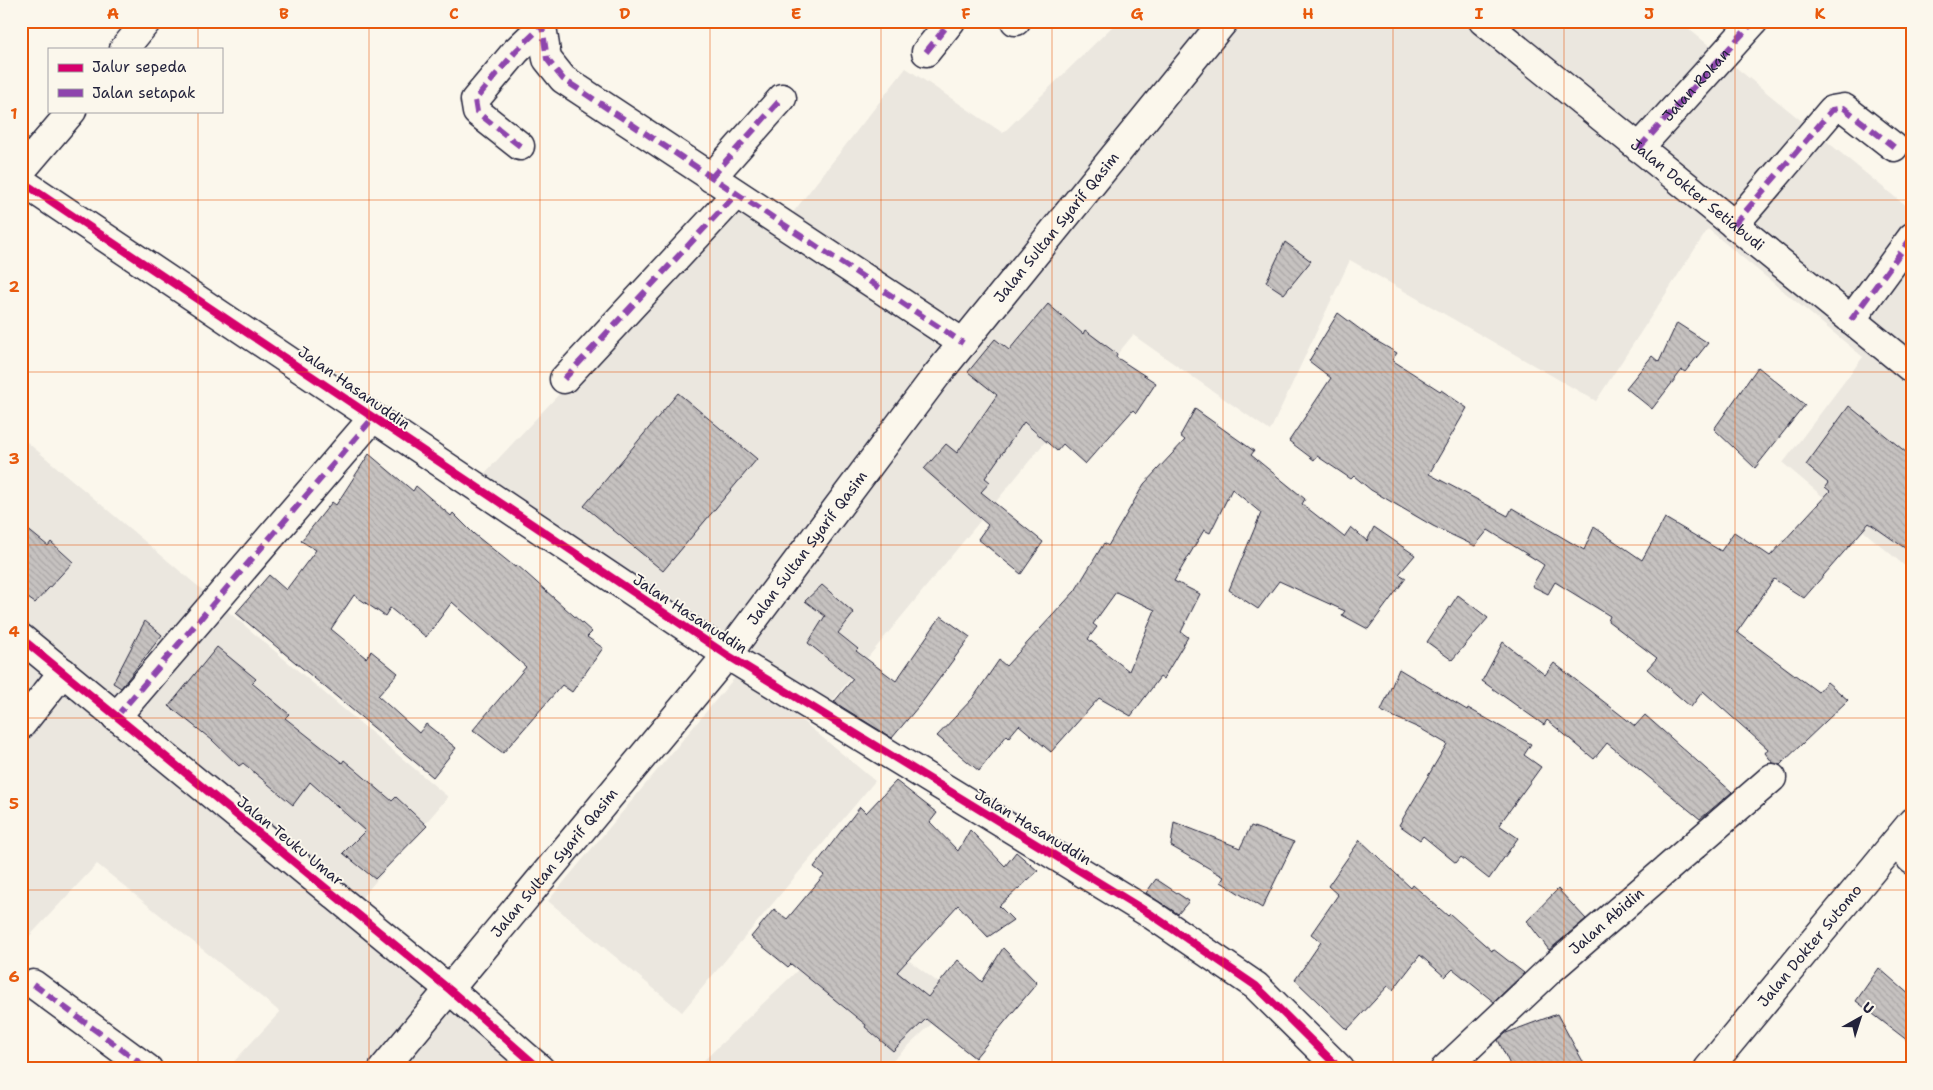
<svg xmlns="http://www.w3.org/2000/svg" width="1933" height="1090" viewBox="0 0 1933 1090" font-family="'Shantell Sans',sans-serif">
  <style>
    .built { fill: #ebe7df }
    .building { fill: url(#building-back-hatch); stroke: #22223b; fill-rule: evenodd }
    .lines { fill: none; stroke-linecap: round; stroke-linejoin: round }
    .minor-casing { stroke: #22223b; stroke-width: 31 }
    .major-casing { stroke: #22223b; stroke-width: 31 }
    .minor { stroke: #fbf7ec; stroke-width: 28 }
    .major { stroke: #fbf7ec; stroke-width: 28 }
    .quiet { stroke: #8e44ad; stroke-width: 6; stroke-dasharray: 12 6; stroke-linecap: butt }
    .cycleway-casing { stroke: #fbf7ec; stroke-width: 11 }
    .cycleway { stroke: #d6006c; stroke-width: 8 }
    .grid { fill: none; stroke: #e8590c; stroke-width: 1; stroke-opacity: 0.55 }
    .labels { text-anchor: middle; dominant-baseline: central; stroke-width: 4; stroke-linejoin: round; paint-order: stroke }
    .street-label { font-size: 15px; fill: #22223b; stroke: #fbf7ec }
    .neatline { fill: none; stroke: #e8590c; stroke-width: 2 }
    .grid-label { font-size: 16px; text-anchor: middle; font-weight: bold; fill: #e8590c }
  </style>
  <defs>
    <pattern id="building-back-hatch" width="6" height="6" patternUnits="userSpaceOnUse" patternTransform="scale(1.25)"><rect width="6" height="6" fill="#c6c2c0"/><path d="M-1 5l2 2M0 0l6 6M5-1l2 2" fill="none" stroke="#aaa6a6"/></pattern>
  </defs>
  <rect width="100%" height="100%" fill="#fbf7ec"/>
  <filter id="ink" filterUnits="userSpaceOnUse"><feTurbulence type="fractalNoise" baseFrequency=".02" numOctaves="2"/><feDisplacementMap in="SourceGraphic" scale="10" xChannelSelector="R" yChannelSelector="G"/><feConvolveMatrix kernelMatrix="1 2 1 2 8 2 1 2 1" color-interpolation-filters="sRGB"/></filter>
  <g filter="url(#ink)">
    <path class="built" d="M 1118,21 L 1679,21 L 1912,211 L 1912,572 L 1783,463 L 1863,357 L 1708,229 L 1596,401 L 1350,260 L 1270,431 L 1133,335 L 828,706 L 483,475 L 749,192 L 791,215 L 906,68 L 1003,133 Z
      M 21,437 L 448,797 L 352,909 L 552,1069 L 227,1069 L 280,1012 L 97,864 L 24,942 L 21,940 Z
      M 741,670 L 875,781 L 682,1012 L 548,901 Z
      M 852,918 L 959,998 L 884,1069 L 695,1069 Z"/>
    <path class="building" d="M 1285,242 L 1311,261 L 1284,294 L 1266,282 Z
      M 1048,304 L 1083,334 L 1085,330 L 1117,354 L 1116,357 L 1156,383 L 1136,413 L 1133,410 L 1085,464 L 1063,444 L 1057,451 L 1024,422 L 985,478 L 990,482 L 981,492 L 1043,542 L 1021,574 L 978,539 L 988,525 L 924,469 L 946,444 L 957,453 L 997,395 L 968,372 L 995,339 L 1009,350 Z
      M 1338,313 L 1373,339 L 1397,353 L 1392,360 L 1440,391 L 1441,390 L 1467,408 L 1429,474 L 1508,516 L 1512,508 L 1584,550 L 1594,527 L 1642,560 L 1665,518 L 1721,551 L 1734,532 L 1770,556 L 1830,491 L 1825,487 L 1828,483 L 1806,465 L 1849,406 L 1912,457 L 1912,553 L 1869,523 L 1804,598 L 1774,579 L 1737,632 L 1818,692 L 1827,682 L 1848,700 L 1780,765 L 1773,763 L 1765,753 L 1768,749 L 1703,691 L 1691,707 L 1647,669 L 1657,658 L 1608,621 L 1610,616 L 1555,582 L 1548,594 L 1532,586 L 1544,565 L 1538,561 L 1488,530 L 1475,546 L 1433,526 L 1371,490 L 1354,476 L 1351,479 L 1317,456 L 1314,460 L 1289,441 L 1331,378 L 1309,361 Z
      M 1677,323 L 1708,343 L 1685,372 L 1682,370 L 1652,409 L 1626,388 L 1652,356 L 1659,362 Z
      M 1758,367 L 1805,405 L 1755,468 L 1714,429 Z
      M 678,393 L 757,459 L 663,571 L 584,506 Z
      M 1195,409 L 1254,451 L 1251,455 L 1305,499 L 1302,504 L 1344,537 L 1351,527 L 1367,541 L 1374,527 L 1415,555 L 1399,574 L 1406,578 L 1368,629 L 1342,615 L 1345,611 L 1279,581 L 1258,609 L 1229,590 L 1261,513 L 1232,489 L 1210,533 L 1204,530 L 1174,581 L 1200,594 L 1181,632 L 1188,637 L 1163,679 L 1160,677 L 1131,716 L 1099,698 L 1051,752 L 1019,725 L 1009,737 L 1007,735 L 979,771 L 937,736 L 973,698 L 999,660 L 1006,666 L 1075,591 L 1104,543 L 1108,546 L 1144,484 L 1185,440 L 1180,436 ZM 1116,592 L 1155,610 L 1129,671 L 1088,639 L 1097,627 L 1093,624 Z
      M 369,454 L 413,491 L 416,486 L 451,516 L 453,513 L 474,534 L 515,567 L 517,565 L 592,632 L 587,637 L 603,648 L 572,692 L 562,685 L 503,753 L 473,730 L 526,667 L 452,602 L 426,637 L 390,608 L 385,616 L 354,595 L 331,629 L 366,658 L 371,651 L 398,673 L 378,696 L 419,733 L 426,724 L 456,748 L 433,777 L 236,613 L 269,575 L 286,590 L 316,550 L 301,541 L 332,502 L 336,505 Z
      M 21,524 L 48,546 L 51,542 L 73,562 L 35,603 L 21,593 Z
      M 822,585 L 854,613 L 838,633 L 858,649 L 856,651 L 896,681 L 941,616 L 970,637 L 923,701 L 892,738 L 834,702 L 853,679 L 808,643 L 825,616 L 805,601 Z
      M 1458,595 L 1488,618 L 1452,660 L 1427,642 Z
      M 145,621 L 162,635 L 121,688 L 113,683 Z
      M 1503,642 L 1545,675 L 1554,663 L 1635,726 L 1645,715 L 1732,792 L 1700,819 L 1607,743 L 1594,759 L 1547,720 L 1544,725 L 1482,681 Z
      M 217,647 L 256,679 L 252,683 L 289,714 L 285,718 L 342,763 L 344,760 L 392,801 L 396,797 L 427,826 L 375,879 L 343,853 L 365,831 L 310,782 L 293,805 L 243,763 L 239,766 L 212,740 L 169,706 Z
      M 1399,669 L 1467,710 L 1468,708 L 1531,744 L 1524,755 L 1541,767 L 1499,825 L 1518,838 L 1489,879 L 1461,857 L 1456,863 L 1423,836 L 1420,840 L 1399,825 L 1447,744 L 1423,730 L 1381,711 Z
      M 896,781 L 937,813 L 930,822 L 958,851 L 970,830 L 1005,866 L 1016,852 L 1038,871 L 999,906 L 1013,920 L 988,937 L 958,905 L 897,972 L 928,997 L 958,960 L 982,982 L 1003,948 L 1037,983 L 975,1058 L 926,1019 L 893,1051 L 865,1027 L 866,1025 L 791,964 L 788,967 L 751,937 L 774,909 L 787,919 L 824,875 L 814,867 L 842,830 L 860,807 L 866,813 Z
      M 1174,822 L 1240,848 L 1251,826 L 1294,842 L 1262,908 L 1221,882 L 1224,877 L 1171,846 Z
      M 1360,840 L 1411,888 L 1413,885 L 1448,916 L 1450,914 L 1492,951 L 1493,949 L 1524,973 L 1494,1002 L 1453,969 L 1445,977 L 1420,955 L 1393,990 L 1388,986 L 1347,1030 L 1295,980 L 1321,942 L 1311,934 L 1338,895 L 1328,886 Z
      M 1156,879 L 1189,901 L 1178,914 L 1146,893 Z
      M 1558,889 L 1586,919 L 1549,950 L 1527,921 Z
      M 1879,968 L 1912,997 L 1912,1044 L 1856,1001 Z
      M 1557,1014 L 1587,1069 L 1512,1069 L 1498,1040 L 1506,1033 Z"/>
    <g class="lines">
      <g class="minor-casing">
        <g id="minor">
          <path d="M 539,21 L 542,26 L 547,59 L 563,79 L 963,343"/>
          <path d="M 1015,21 L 1016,21"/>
          <path d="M 124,49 L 147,21"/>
          <path d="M 926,52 L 951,21"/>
          <path d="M 520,146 L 477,112 L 475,100 L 516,51 L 542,26"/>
          <path id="s1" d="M 1639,148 L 1754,21"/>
          <path d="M 21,171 L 72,111"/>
          <path d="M 711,178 L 782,98"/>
          <path d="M 21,181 L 727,655 L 1152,915 L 1256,986 L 1340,1069"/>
          <path d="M 1734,225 L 1832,110 L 1844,108 L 1894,147"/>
          <path d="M 1851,320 L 1912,237"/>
          <path d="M 564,379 L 736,194"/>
          <path d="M 21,638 L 450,990 L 540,1069"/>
          <path d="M 116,717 L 372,419"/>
          <path d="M 21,725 L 63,672"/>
          <path d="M 1895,843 L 1912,860"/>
          <path d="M 33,984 L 148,1069"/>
          <path id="s2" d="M 1445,1069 L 1549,971 L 1772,778"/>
        </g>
      </g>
      <g class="major-casing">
        <g id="major">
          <path id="s3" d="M 1483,21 L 1912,369"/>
          <path id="s4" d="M 383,1069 L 727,655 L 936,376 L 1224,21"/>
          <path id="s5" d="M 1708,1069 L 1912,822"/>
        </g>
      </g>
      <use href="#minor" class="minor"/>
      <use href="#major" class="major"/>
      <path class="quiet" d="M 539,21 L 542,26 L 547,59 L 563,79 L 963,343
        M 1015,21 L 1016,21
        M 926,52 L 951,21
        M 520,146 L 477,112 L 475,100 L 516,51 L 542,26
        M 1639,148 L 1754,21
        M 711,178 L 782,98
        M 1734,225 L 1832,110 L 1844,108 L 1894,147
        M 1851,320 L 1912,237
        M 564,379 L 736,194
        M 116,717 L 372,419
        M 33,984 L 148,1069"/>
      <g class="cycleway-casing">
        <path id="cycleway" d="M 21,181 L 727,655 L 1152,915 L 1256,986 L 1340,1069
          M 21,638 L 450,990 L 540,1069"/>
      </g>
      <use href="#cycleway" class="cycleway"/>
    </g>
  </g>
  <path class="grid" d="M 198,21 L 198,49M 369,21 L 369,1069M 540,21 L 540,1069M 710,21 L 710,1069M 881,21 L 881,1069M 1052,21 L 1052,1069M 1223,21 L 1223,1069M 1393,21 L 1393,1069M 1564,21 L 1564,1069M 1735,21 L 1735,1069M 198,111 L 198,1069M 21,200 L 1912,200M 21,372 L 1912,372M 21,545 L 1912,545M 21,718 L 1912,718M 21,890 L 1912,890"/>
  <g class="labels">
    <g class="street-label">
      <text stroke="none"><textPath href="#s1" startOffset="85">Jalan Rokan</textPath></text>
      <text stroke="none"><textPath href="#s3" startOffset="276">Jalan Dokter Setiabudi</textPath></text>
      <text stroke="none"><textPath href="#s4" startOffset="1078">Jalan Sultan Syarif Qasim</textPath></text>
      <text transform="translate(354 388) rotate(35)">Jalan Hasanuddin</text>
      <text stroke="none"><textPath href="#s4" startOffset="672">Jalan Sultan Syarif Qasim</textPath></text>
      <text transform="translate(690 614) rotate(33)">Jalan Hasanuddin</text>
      <text transform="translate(1033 827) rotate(31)">Jalan Hasanuddin</text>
      <text transform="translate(290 841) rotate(39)">Jalan Teuku Umar</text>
      <text stroke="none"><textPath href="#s4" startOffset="268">Jalan Sultan Syarif Qasim</textPath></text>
      <text stroke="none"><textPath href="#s2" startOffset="219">Jalan Abidin</textPath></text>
      <text stroke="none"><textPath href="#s5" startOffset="160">Jalan Dokter Sutomo</textPath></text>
    </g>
  </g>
  <rect width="1933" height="1090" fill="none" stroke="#fbf7ec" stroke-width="55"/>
  <rect x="48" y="48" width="175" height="65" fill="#fbf7ec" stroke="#a4a2a5"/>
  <rect x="58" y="64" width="25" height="8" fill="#d6006c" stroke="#a4a2a5"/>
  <text x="92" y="72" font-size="15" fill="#22223b">Jalur sepeda</text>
  <rect x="58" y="89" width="25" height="8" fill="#8e44ad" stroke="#a4a2a5"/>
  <text x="92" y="98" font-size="15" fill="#22223b">Jalan setapak</text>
  <g transform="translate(1860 1018) rotate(39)" stroke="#fbf7ec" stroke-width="4" paint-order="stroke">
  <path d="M0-4L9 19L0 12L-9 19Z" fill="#22223b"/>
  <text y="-8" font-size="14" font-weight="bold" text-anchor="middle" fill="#22223b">U</text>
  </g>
  <rect x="28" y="28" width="1878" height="1034" class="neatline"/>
  <g class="grid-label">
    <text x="113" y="19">A</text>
    <text x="284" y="19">B</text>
    <text x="454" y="19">C</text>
    <text x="625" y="19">D</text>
    <text x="796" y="19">E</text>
    <text x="966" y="19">F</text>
    <text x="1137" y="19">G</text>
    <text x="1308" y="19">H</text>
    <text x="1479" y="19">I</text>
    <text x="1649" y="19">J</text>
    <text x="1820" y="19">K</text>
    <text x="14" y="119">1</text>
    <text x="14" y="292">2</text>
    <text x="14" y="464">3</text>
    <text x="14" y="637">4</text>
    <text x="14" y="809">5</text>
    <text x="14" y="982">6</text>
  </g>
</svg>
